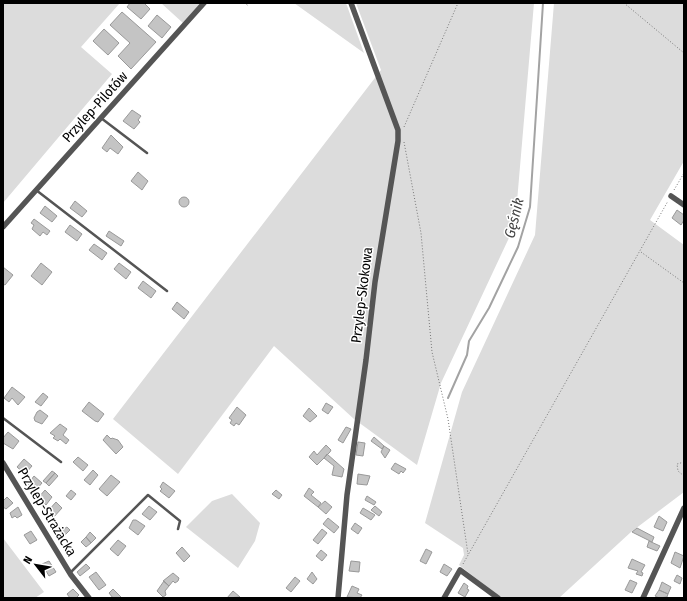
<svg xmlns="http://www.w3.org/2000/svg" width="687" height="601" viewBox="0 0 687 601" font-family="'Fira Sans Condensed',sans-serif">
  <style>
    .green { fill: #dcdcdc }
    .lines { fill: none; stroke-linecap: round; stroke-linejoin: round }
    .stream { stroke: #a3a3a3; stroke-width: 2 }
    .building { fill: #c4c4c4; stroke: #999 }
    .path { stroke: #777; stroke-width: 1; stroke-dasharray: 1 2; stroke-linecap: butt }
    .lane { stroke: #555; stroke-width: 2.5 }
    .street { stroke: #555; stroke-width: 5.5 }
    .labels { text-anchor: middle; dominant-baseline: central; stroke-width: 3; stroke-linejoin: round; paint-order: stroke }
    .street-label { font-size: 14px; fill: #000; stroke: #fff }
    .water-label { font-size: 15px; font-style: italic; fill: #444; stroke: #fff }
  </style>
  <rect width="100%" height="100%" fill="#fff"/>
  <path class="green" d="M 3,3 L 120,3 L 81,47 L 112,74 L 3,203 Z
    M 161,3 L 201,3 L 183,23 Z
    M 294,3 L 346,3 L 364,53 Z
    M 356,3 L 534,3 L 515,225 L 441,383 L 417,465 L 354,419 L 274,346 L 178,474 L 113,419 L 381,70 Z
    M 554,3 L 684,3 L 684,161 L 650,220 L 684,245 L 684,492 L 631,532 L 559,598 L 501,598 L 459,565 L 464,555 L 463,548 L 425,523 L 462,392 L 535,235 Z
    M 232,494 L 260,523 L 255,541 L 238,568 L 186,527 L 212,501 Z
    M 3,538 L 44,592 L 35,598 L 3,598 Z"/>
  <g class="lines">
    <path class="stream" d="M 448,398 L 467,355 L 469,341 L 489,308 L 518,247 L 530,207 L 543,3"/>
  </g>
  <path class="building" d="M 130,3 L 144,3 L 150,9 L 141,19 L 127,7 Z
    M 122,12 L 156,42 L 131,69 L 118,56 L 130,43 L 110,25 Z
    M 157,15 L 171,27 L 162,38 L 148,26 Z
    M 104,29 L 119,43 L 108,55 L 93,41 Z
    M 132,110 L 141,116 L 138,120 L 140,122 L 134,129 L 123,121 Z
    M 111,135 L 123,147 L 118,154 L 110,148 L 107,152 L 102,148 Z
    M 138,172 L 148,181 L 142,190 L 131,181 Z
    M179 202a5 5 0 1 1 10 0a5 5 0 1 1-10 0Z
    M 75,201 L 87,211 L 82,217 L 70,208 Z
    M 45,206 L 57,216 L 52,222 L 40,213 Z
    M 677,210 L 684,215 L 684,220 L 681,225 L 672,218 Z
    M 34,219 L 50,231 L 47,235 L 43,232 L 40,236 L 32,229 L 34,225 L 31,223 Z
    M 70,225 L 82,234 L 77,241 L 65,232 Z
    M 109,231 L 124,241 L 121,246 L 106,236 Z
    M 94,244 L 107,253 L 102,260 L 89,250 Z
    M 41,263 L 52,272 L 42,285 L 31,276 Z
    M 119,263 L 131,272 L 126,279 L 114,269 Z
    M 3,267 L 13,275 L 5,285 L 3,284 Z
    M 143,281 L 156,291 L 151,298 L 138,288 Z
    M 177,302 L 189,312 L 184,319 L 172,309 Z
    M 12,387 L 25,397 L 18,405 L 12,398 L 9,402 L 4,398 Z
    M 43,393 L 48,397 L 41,406 L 35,402 Z
    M 89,402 L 104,414 L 98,422 L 95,421 L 82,411 Z
    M 326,403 L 333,407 L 328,414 L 322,410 Z
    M 237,407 L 246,415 L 239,425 L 236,423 L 234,426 L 230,423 L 232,420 L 229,418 Z
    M 309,408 L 317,416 L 310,422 L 303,416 Z
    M 40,410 L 48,416 L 42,424 L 35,421 L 34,418 L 37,412 Z
    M 60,424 L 67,429 L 63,435 L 69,440 L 66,444 L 60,439 L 58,441 L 53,438 L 55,436 L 50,433 Z
    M 346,427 L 351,429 L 343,443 L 338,440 Z
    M 8,432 L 19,441 L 13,449 L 3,443 L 3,438 Z
    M 107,435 L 111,439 L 112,438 L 118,440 L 123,447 L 116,454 L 103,440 Z
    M 374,437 L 384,446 L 382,449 L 371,441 Z
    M 358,442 L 365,443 L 363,456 L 356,455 Z
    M 326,445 L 331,450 L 330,452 L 317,465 L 309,457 L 314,451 L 317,455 Z
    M 384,446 L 390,450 L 385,458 L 381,452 Z
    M 327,454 L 344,469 L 342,477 L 332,475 L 334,466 L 324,458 Z
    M 78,457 L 88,465 L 83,471 L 73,462 Z
    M 24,459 L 32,466 L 25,474 L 17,467 Z
    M 395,463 L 406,469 L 403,473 L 401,471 L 399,474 L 391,469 Z
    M 93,470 L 98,475 L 90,485 L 84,480 Z
    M 52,471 L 55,473 L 46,483 L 43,481 Z
    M 55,473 L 58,476 L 49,486 L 46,483 Z
    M 358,474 L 370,476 L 367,485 L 357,484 Z
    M 111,475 L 120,482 L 107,496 L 99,489 Z
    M 34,476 L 42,483 L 36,490 L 28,484 Z
    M 163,482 L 175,491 L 169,498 L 160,491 L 162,489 L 160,487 Z
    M 309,488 L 314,492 L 311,495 L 321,503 L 318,507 L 304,496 Z
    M 45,490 L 52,497 L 46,505 L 38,498 Z
    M 71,490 L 76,494 L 71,500 L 66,496 Z
    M 276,490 L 282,495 L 279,499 L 272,494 Z
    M 367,496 L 376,502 L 374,505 L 365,500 Z
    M 7,497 L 13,503 L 6,509 L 3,507 L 3,501 Z
    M 325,501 L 332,507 L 326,514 L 318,507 Z
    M 56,502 L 62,508 L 52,519 L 47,512 Z
    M 149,506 L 157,512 L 150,520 L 142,514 Z
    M 375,506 L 382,512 L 379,516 L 371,510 Z
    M 18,507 L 22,515 L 17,518 L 15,516 L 12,518 L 10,513 Z
    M 363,508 L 375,515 L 371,520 L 360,513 Z
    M 659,516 L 667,522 L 663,531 L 654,527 Z
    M 328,518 L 339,527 L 334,533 L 323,524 Z
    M 133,520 L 136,520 L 145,526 L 138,535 L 129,528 Z
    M 355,523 L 362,528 L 358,534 L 351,529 Z
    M 67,527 L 70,530 L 60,540 L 57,537 L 62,530 Z
    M 637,528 L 654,537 L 652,542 L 632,532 Z
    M 322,529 L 327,533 L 318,544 L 313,540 Z
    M 31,531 L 37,540 L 30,544 L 24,535 Z
    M 90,532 L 96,538 L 91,543 L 86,537 Z
    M 86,537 L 91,543 L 86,547 L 81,542 Z
    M 118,540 L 126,546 L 118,556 L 110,549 Z
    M 649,541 L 660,546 L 657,551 L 647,547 Z
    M 182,547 L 190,556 L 184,562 L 176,553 Z
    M 426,549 L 432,552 L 426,564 L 420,561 Z
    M 321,550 L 327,555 L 322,561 L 316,556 Z
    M 675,552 L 684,556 L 680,568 L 671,563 Z
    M 632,559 L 645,565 L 641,572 L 643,573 L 642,576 L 636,574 L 638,571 L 628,568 Z
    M 49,561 L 56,572 L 49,576 L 42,564 Z
    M 351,561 L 360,562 L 359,572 L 349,571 Z
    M 86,564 L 90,568 L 80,576 L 77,572 Z
    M 444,564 L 452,569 L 447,576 L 440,572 Z
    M 96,572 L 106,585 L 99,590 L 89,577 Z
    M 312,572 L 317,579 L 313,584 L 307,579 Z
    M 173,573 L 179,578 L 178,581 L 175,583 L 173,581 L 169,586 L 163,581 Z
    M 677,575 L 682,578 L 680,584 L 674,581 Z
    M 295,577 L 300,581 L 291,592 L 286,588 Z
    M 630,580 L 637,583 L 632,593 L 625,590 Z
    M 164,581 L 169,586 L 165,591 L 166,595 L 163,597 L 157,591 Z
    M 662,582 L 671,587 L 668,594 L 659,590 Z
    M 464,583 L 468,586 L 467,589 L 469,590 L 465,597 L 458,593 Z
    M 352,586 L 359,589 L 357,593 L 362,595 L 360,598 L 347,597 Z
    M 73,589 L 79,595 L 76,598 L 70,598 L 67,594 Z
    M 113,589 L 122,598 L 113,598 L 109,593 Z
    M 659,590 L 668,594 L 667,597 L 659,598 L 655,596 Z
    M 233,591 L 240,597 L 227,598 Z"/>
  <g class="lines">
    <path class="path" d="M 244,3 L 249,6
      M 624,3 L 684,53
      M 404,127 L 458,3
      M 404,142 L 421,233 L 432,352 L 448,419 L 468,554
      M 674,190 L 684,173
      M 641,252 L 684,283
      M 684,462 L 677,464 L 678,471 L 684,476
      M 463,564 L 668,201"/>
    <path class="lane" d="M 101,118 L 147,153
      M 36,190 L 167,291
      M 3,418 L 61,462
      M 70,573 L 148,495 L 180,521 L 178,529"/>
    <path class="street" d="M 671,196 L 684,205
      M 3,227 L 204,3
      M 3,463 L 71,575 L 89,598
      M 338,598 L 347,495 L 366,360 L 375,282 L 398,141 L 398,130 L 351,3
      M 444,598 L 460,570 L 498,598
      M 643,598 L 684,508"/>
  </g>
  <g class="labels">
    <g class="street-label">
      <text transform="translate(95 107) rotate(-48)">Przylep-Pilotów</text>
      <text transform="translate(362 295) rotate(-83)">Przylep-Skokowa</text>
      <text transform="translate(47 512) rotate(59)">Przylep-Strażacka</text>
    </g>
    <g class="water-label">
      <text transform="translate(514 218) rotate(-76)">Gęśnik</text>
    </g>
  </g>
  <rect width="687" height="601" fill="none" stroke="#000000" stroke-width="8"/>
  <g transform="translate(36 565) rotate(301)" stroke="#ffffff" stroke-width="3" paint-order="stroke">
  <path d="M0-3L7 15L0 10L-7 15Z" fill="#000000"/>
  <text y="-6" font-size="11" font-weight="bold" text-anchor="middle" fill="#000000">N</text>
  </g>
</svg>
